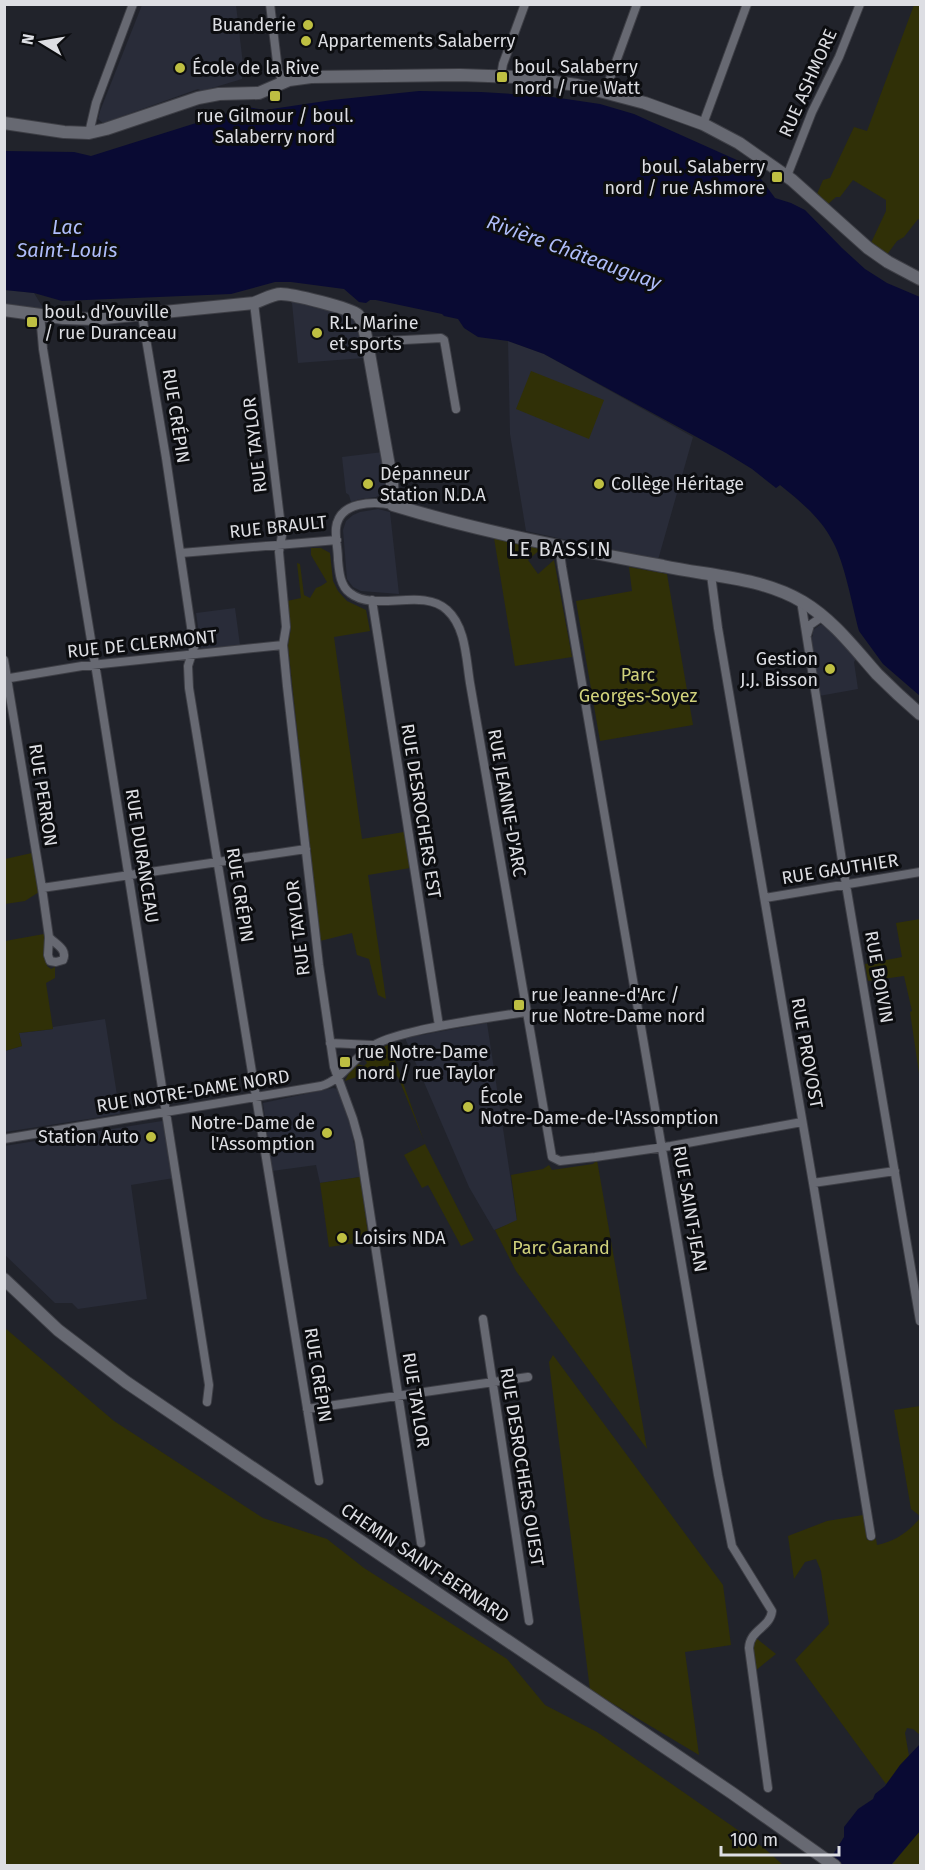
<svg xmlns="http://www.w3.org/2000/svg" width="925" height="1870" viewBox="0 0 925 1870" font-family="'Fira Sans',sans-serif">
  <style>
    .built { fill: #292c39 }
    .green { fill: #303007 }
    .water { fill: #090a33 }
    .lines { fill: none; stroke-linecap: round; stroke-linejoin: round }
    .street-casing { stroke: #3d3e45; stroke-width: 10 }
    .secondary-casing { stroke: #3d3e45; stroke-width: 14 }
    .street { stroke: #676972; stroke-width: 8 }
    .secondary { stroke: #676972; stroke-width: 12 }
    .poi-dot { fill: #bebf42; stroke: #0c0d10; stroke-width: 2 }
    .labels { text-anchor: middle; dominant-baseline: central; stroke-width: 6; stroke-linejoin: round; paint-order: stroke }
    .poi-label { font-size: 18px; fill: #dddee3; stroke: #0c0d10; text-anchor: start }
    .street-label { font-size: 18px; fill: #dddee3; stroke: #0c0d10 }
    .park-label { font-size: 18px; fill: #d0d17b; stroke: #0c0d10 }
    .water-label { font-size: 20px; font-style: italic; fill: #afbdfa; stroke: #0c0d10 }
    .neighbourhood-label { font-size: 20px; letter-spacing: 1.5px; fill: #dddee3; stroke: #0c0d10 }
  </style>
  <rect width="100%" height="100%" fill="#21232b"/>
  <path class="built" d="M 142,5 L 236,5 L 243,64 L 242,79 L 202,91 L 198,89 L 103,123 L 98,119 L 100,111 Z
    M 5,290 L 34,293 L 45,311 L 5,306 Z
    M 285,298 L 326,308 L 354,320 L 358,324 L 364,358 L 298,363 L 292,303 Z
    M 508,341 L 544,354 L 693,437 L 658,560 L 526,531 L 510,434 Z
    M 383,452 L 386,491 L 376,497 L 360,499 L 351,502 L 349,495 L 346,493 L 342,457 Z
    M 378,509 L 390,512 L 399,594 L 361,591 L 353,587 L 347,579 L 343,530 L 346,521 L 353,515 L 360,512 Z
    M 235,608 L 240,645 L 204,649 L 201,648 L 196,613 Z
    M 820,625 L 824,625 L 829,629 L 856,659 L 854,662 L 858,689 L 819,696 L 811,637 L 813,636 L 813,630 Z
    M 105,1019 L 120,1114 L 5,1132 L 5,1051 L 22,1046 L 19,1033 L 38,1031 L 53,1029 L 53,1027 Z
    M 487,1023 L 517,1221 L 494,1230 L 469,1187 L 405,1038 Z
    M 333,1088 L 338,1089 L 351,1128 L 360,1177 L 320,1183 L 316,1165 L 272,1171 L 263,1103 Z
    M 162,1121 L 164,1122 L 174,1178 L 131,1185 L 147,1299 L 78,1309 L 72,1303 L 55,1303 L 5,1255 L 4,1146 Z"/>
  <path class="green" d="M 914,5 L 920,5 L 920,220 L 918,219 L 904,237 L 897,241 L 886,256 L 870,245 L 886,211 L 886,200 L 853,180 L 840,197 L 836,197 L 828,204 L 824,204 L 817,194 L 823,180 L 830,178 L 854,127 L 867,131 Z
    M 531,371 L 604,400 L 589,439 L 516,409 Z
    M 494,538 L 542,548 L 528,560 L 538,574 L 554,560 L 572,657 L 515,666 Z
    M 311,548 L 321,548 L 330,553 L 333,581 L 338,591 L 347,601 L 366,610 L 370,631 L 334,637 L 362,839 L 404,832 L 410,868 L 368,875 L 386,999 L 378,995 L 369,959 L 357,955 L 352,933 L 320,941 L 288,646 L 291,628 L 287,601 L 301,598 L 297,563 L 300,564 L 304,595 L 310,598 L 316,588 L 321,586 L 327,582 L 311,555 Z
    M 629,567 L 667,574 L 693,725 L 600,741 L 576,601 L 632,591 Z
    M 32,853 L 39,892 L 25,901 L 5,904 L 5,859 Z
    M 920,919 L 920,1080 L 910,1012 L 912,1011 L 904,976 L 868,981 L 865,964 L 902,957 L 896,923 Z
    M 44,934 L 47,966 L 51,969 L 55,967 L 55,978 L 46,983 L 53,1029 L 19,1033 L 22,1046 L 5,1051 L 5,941 Z
    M 389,1044 L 424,1141 L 398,1077 L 386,1067 L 345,1081 L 349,1073 L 358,1064 L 364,1066 L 367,1063 L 364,1058 Z
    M 425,1144 L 474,1240 L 461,1246 L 428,1185 L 422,1188 L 404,1155 Z
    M 597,1160 L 647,1449 L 516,1271 L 495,1230 L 517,1220 L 511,1175 L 543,1169 L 549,1165 L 552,1170 L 593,1164 Z
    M 360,1177 L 369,1241 L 329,1247 L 320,1183 Z
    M 5,1328 L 114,1421 L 263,1518 L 327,1539 L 364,1568 L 507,1659 L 545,1705 L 597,1732 L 765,1849 L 783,1865 L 5,1865 Z
    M 553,1355 L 723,1585 L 731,1645 L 685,1652 L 699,1755 L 590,1690 L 549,1362 Z
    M 920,1406 L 920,1516 L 911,1509 L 894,1410 Z
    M 863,1515 L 867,1540 L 876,1539 L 877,1545 C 894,1542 910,1531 920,1518 L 920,1735 L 913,1729 L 907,1728 L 905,1733 L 909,1756 L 886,1784 L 795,1660 L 829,1624 L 821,1571 L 816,1559 L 805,1562 L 794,1579 L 788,1536 L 827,1521 Z
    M 756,1638 L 776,1654 L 755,1671 L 753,1649 Z
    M 920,1831 L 920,1865 L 891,1866 L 916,1835 Z"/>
  <path class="water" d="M 419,91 L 481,92 L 546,96 L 600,104 L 634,114 L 739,161 L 756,172 L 775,198 L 791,203 L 805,210 L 842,248 L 865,269 L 887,283 L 920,297 L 920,696 L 883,664 L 859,631 C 852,605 845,564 833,542 C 821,518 800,501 780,485 L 776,488 L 752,469 L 726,453 L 544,354 L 508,341 L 478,337 L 464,328 L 458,319 L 444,316 L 442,314 L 376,300 L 370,300 L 366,303 L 359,302 L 344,289 L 291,282 L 275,282 L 231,294 L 62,301 L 34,293 L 5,290 L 5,151 L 74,152 L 91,156 L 247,107 L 265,110 L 332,100 Z
    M 920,1744 L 920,1831 L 891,1865 L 826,1866 L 844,1837 L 844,1827 L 858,1809 L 873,1799 L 875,1794 L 885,1786 L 900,1765 Z"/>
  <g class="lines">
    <g class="street-casing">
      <path id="street" d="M 270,4 L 278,70 L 283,83
        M 501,76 L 503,64 L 525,4
        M 605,92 L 637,4
        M 703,124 L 747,4
        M 89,133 L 96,103 L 133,4
        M 787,176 L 812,112 L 839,57 L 860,4
        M 254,303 L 282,535 L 279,552 L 286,627 L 283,645 L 287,686 L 319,965 L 334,1067 L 353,1119 L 359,1141 L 421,1543
        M 40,314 L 43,349 L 97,676 L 209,1385 L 207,1402
        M 142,315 L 166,458 L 194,647 L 188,666 L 189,688 L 319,1481
        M 367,342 L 441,338 L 444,340 L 445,345 L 456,409
        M 393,505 C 374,501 339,501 336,528 C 335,538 338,549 338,560 C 339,571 340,586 350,593 C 375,613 423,587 447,610 C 466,627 466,659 470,683 L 552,1157 L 560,1161 L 595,1157 L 671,1146 L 802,1122
        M 562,547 L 560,553 L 562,567 L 718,1475 L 732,1546 L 772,1611 C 770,1628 750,1629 749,1648 L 768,1788
        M 181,553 L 337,540
        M 711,575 L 718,628 L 813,1183 L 871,1536
        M 372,600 L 439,1026
        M 801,601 L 844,873 L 920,1321
        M 807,635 L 810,625 L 823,616
        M 4,660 L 42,888 L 49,937 L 48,955 L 50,961 L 56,962 L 63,960 C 68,949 55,944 49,937
        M 4,679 L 82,666 L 283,645
        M 42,888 L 306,849
        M 765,898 L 920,872
        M 330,1043 L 372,1045
        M 4,1139 L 321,1086 C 343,1080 355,1054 376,1044 C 391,1036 408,1033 425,1029 C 458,1022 492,1017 526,1012
        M 813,1183 L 895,1171
        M 483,1319 L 529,1621
        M 307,1409 L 528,1377"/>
    </g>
    <g class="secondary-casing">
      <path id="secondary" d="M 4,123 L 64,132 L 89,133 L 106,129 L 198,98 L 219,94 L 259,93 L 289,80 L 311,77 L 460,75 L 517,77 L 577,85 L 645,103 L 703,124 L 739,143 L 792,180 L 868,248 L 888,262 L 920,279
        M 4,310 L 63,318 L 94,319 L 254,303 C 263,300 272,294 281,294 C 292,294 350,308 358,315 C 364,322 365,333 367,342 L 392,483 L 393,505 C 481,532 572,549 663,566 C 709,576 761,577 803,602 C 833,620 854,648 877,674 C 891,688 905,701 920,714
        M 4,1279 L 58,1330 L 126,1382 L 732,1793 L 835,1866"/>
    </g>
    <use href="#street" class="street"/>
    <use href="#secondary" class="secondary"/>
  </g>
  <g class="poi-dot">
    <circle cx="308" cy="25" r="6"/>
    <circle cx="306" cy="41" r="6"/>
    <circle cx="180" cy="68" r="6"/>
    <rect x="496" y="71" width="12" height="12" rx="3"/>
    <rect x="269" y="90" width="12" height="12" rx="3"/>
    <rect x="771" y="171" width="12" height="12" rx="3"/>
    <rect x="26" y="316" width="12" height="12" rx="3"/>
    <circle cx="317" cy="333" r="6"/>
    <circle cx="368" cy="484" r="6"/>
    <circle cx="599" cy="484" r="6"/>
    <circle cx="830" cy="669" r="6"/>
    <rect x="513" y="999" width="12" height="12" rx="3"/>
    <rect x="339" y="1056" width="12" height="12" rx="3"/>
    <circle cx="468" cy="1107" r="6"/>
    <circle cx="327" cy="1133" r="6"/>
    <circle cx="151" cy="1137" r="6"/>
    <circle cx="342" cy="1238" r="6"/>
  </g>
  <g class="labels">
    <g class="poi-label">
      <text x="296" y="25" text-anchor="end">Buanderie</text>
      <text x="318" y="41">Appartements Salaberry</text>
      <text x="514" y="67">boul. Salaberry<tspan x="514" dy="21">nord / rue Watt</tspan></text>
      <text x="192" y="68">École de la Rive</text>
      <text x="275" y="116" text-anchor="middle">rue Gilmour / boul.<tspan x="275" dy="21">Salaberry nord</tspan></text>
      <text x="765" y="167" text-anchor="end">boul. Salaberry<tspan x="765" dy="21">nord / rue Ashmore</tspan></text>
      <text x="44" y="312">boul. d'Youville<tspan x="44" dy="21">/ rue Duranceau</tspan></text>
      <text x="329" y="323">R.L. Marine<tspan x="329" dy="21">et sports</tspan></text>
      <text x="380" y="474">Dépanneur<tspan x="380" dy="21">Station N.D.A</tspan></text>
      <text x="611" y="484">Collège Héritage</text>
      <text x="818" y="659" text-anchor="end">Gestion<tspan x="818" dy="21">J.J. Bisson</tspan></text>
      <text x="531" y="995">rue Jeanne-d'Arc /<tspan x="531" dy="21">rue Notre-Dame nord</tspan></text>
      <text x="357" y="1052">rue Notre-Dame<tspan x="357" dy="21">nord / rue Taylor</tspan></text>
      <text x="480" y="1097">École<tspan x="480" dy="21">Notre-Dame-de-l'Assomption</tspan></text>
      <text x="315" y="1123" text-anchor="end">Notre-Dame de<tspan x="315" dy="21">l'Assomption</tspan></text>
      <text x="139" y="1137" text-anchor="end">Station Auto</text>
      <text x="354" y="1238">Loisirs NDA</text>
    </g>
    <g class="street-label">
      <text transform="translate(808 83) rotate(-66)">RUE ASHMORE</text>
      <text transform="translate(176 416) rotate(81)">RUE CRÉPIN</text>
      <text transform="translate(255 445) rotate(-97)">RUE TAYLOR</text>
      <text transform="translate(278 527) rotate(-6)">RUE BRAULT</text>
      <text transform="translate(142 644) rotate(-6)">RUE DE CLERMONT</text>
      <text transform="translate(43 795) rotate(81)">RUE PERRON</text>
      <text transform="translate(507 803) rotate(80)">RUE JEANNE-D'ARC</text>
      <text transform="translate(421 811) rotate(81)">RUE DESROCHERS EST</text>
      <text transform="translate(142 856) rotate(81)">RUE DURANCEAU</text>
      <text transform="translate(840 869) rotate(-9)">RUE GAUTHIER</text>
      <text transform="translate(240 895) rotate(81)">RUE CRÉPIN</text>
      <text transform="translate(298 928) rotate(-97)">RUE TAYLOR</text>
      <text transform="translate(879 977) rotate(80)">RUE BOIVIN</text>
      <text transform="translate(807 1053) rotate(80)">RUE PROVOST</text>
      <text transform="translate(193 1091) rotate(-9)">RUE NOTRE-DAME NORD</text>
      <text transform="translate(690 1209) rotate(80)">RUE SAINT-JEAN</text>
      <text transform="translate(318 1375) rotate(81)">RUE CRÉPIN</text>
      <text transform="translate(416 1400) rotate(81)">RUE TAYLOR</text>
      <text transform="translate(522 1467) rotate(81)">RUE DESROCHERS OUEST</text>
      <text transform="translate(425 1563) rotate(34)">CHEMIN SAINT-BERNARD</text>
    </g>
    <g class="park-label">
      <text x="638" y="675">Parc<tspan x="638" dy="21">Georges-Soyez</tspan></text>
      <text x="561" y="1248">Parc Garand</text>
    </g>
    <g class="water-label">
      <text x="67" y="227">Lac<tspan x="67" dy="23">Saint-Louis</tspan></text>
      <text transform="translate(574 252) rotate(20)">Rivière Châteauguay</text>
    </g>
    <g class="neighbourhood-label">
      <text x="560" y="549">LE BASSIN</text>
    </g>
  </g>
  <rect width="925" height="1870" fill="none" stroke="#dddee3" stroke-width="12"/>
  <g transform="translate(42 42) rotate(281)" stroke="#0c0d10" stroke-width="4.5" paint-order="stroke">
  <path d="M0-4.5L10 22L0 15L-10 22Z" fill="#dddee3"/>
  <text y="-9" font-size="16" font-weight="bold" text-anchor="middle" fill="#dddee3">N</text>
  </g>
  <path d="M721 1846v9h118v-9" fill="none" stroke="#dddee3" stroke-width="3"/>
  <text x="730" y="1846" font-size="18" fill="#dddee3" stroke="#0c0d10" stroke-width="4.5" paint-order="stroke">100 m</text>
</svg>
